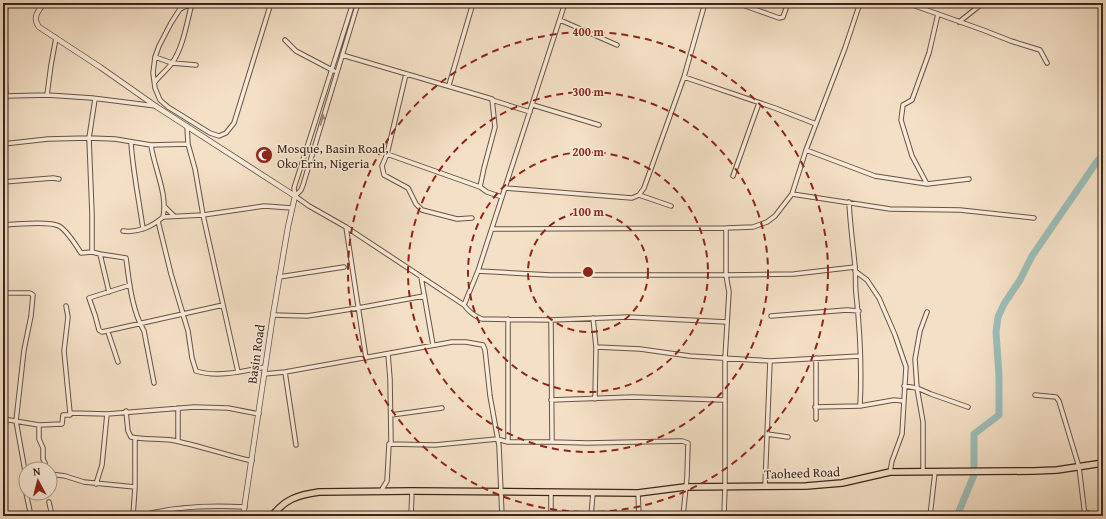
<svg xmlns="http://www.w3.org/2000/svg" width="1106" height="519" viewBox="0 0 1106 519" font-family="'Gentium Book Plus',serif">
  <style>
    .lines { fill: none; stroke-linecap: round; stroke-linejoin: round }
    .river { stroke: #9cbdb8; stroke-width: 7 }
    .minor-casing { stroke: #685346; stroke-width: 5.5 }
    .tertiary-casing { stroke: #685346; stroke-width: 6 }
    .primary-casing { stroke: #3a241c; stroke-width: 8 }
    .minor { stroke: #f8ebda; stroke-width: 3.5 }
    .tertiary { stroke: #f8ebda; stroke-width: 4.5 }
    .primary { stroke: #f4e0c6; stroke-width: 5.5 }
    .oneway { fill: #99887b }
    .ring { fill: none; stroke: #8f2418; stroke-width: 2; stroke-dasharray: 7 5 }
    .labels { text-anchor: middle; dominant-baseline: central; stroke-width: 3; stroke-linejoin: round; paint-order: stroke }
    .poi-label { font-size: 13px; fill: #3a241c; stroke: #f8ebda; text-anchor: start }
    .street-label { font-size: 13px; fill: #3a241c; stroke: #f8ebda }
    .centre { fill: #8f2418; stroke: #f8ebda; stroke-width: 2 }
    .ring-label { font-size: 12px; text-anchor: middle; font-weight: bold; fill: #8f2418; stroke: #f8ebda; stroke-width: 3; stroke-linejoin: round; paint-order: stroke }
  </style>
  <rect width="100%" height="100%" fill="#f4e0c6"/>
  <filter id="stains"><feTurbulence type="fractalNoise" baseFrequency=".005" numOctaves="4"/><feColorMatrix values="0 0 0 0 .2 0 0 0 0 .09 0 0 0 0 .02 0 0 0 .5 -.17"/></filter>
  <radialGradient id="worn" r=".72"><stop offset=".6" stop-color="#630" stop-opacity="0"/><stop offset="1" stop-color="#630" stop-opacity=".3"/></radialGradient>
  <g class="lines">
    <path class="river" d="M 957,516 L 974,475 L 974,434 L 999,415 L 999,376 L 996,332 L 998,317 L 1004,304 L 1020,280 L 1032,256 L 1098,160 L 1103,157"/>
    <g class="minor-casing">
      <path id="minor" d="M 737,3 L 779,18 L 783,17 L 788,3
        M 907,3 L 983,30 L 1011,41 L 1040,50 L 1047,63
        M 191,4 L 180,9 L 171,23 L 159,46 L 155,57 L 153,73 L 155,88 L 160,100 L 168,107 L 210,133 L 219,136 L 226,133 L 234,123 L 271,3
        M 3,20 L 7,3
        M 560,20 L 617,45
        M 959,22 L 983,3
        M 285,40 L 296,51 L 334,71
        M 3,41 L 6,96 L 3,119
        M 342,55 L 492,99 L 495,127 L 484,168 L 480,187
        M 155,57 L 172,63 L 196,65
        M 406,74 L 387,154 L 382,166 L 384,175 L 408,188 L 416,204 L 422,210 L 457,219 L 472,218
        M 684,77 L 775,108 L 816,124
        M 155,82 C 160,75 167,70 172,63 C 183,48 187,22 192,3
        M 449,85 L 473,3
        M 47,95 L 51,65 L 56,38
        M 6,96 L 47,95 L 92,98 L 156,106
        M 95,99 L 89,138 L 92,214 L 92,252 L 100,254 L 109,292
        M 492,100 L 530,112
        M 533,105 L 599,125
        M 187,126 L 188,144 L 195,169 L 203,215 L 238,372
        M 131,143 C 133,172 139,200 143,229
        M 3,144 L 48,139 L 89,138 L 115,139 L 151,145 L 188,144
        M 151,145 C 154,168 168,194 163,217
        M 806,150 L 875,176 L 927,184 L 969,179
        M 387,154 L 480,187 L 487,192 L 502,197
        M 733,176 L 759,103
        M 3,182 L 53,178 L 59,179
        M 927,184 L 912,156 L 901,120 L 903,105 L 912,100 L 929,53 L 938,14
        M 505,188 L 632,198 L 639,195 L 644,188 L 684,77 L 705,3
        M 792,194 L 890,209 L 960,210 L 1034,218
        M 639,195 L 671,206
        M 295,196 L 309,206 L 346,227 L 464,305 L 478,271 L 565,3
        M 295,196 L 301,190 L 303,185 L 358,3
        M 295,196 L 294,188 L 353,3
        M 849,202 C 850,224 853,245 855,266 C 856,275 855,284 856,293 C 860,330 862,368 860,406
        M 165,207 L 174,216
        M 158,221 L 171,274 L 188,331 L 192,358 L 196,371 C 218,378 244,371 265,367
        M 3,225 C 15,224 50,221 59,226 C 66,230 76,245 81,253 L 92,252
        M 346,227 L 366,358
        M 492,229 L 726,228 L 753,227 L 767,222 L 775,216 L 792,194 L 806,150 L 845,48 L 860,3
        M 123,231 C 137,233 152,227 163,217 L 203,215 L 264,206 L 292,208
        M 100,254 L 126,258 C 129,281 132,311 144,331 L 154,383
        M 478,271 L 550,275 L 726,275 L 794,274 L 855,267
        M 855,271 L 867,280 L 879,298 L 895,335 L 906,367 L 902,434 L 892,461 L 890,472
        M 279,277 L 344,267
        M 421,277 L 433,345
        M 130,285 L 89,298 L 95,315 L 99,330 L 102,332 L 223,305
        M 3,293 L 30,293 L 33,295 L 31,316 L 24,350 L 16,421 L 25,471 L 25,483 L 26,492
        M 464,305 C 469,312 474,316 482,319 L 551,320 L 628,317 L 727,322
        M 66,306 L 68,317 L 64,351 L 70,413
        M 273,315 L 307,316 L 358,308 L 424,296
        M 771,316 L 847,310 L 859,311
        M 593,318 L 596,347 L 595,399
        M 508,319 L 508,442
        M 551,320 L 552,442
        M 108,332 L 118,362
        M 596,347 L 640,349 L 690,356 L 770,361 L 860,356
        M 285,372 L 296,445
        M 264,374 L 285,372 L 452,342 L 466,342 L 483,345 L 485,350 L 490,396 L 499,446 L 502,516
        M 904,386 L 917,388 L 931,394 L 968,407
        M 1035,395 L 1056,397 L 1059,401 L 1079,467 L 1085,516
        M 551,400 L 633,397 L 724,400
        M 815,407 L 860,406 L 894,400 L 904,401
        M 126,411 L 128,431 L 131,437 C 144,440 158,438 171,440 C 198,445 225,455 252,461
        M 391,415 L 442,408
        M 3,419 L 39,425 L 62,424 L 63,415 L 70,415 L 70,413 L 107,414 L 194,407 L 228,408 L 259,414
        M 816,419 L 816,358
        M 39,425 L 39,439 L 43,448 L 43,459 L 45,463 L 45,469
        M 767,434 L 788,437
        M 178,441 L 178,408
        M 389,444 L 435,445 L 497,439 L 508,442 L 552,442 L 587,443 L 682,441 L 688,443 L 687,477 L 683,516
        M 923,472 L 923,422 L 917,388 L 915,359 L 920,331 L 927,312
        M 50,474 L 65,476 L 84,482 L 135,487
        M 96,484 L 102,465 L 107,414
        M 765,486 L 770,361
        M 381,491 L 387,481 L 389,444 L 391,442 L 390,379 L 388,354
        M 26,493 L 31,516
        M 638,493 L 639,516
        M 49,502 L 52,516
        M 1085,512 L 1097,516
        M 133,516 L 135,487 L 135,438
        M 140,516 C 174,506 210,505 245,507
        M 411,516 L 412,491
        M 551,516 L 551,492
        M 591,516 L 593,493
        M 724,516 L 725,486 L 725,358 L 729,292 L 726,275 L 726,228
        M 930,516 L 935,472"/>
    </g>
    <g class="tertiary-casing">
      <path id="tertiary" d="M 44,3 C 38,11 32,18 39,27 L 100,67 L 157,107 L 295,196 L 288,227 L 273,315 L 243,516"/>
    </g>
    <g class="primary-casing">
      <path id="primary" d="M 272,516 C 285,499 298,495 319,492 L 412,491 L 638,493 L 685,487 L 806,486 L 842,483 L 890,472 L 1034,471 L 1057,470 L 1103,463"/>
    </g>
    <use href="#minor" class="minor"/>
    <use href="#tertiary" class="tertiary"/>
    <use href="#primary" class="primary"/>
  </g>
  <defs><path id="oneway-solid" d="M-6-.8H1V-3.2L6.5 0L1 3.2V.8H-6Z"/></defs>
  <use class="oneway" href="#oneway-solid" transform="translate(322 120) rotate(-74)"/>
  <g class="ring">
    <circle cx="588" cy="272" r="60"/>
    <circle cx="588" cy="272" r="120"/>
    <circle cx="588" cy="272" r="180"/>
    <circle cx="588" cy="272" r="240"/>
  </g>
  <defs>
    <g id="mosque-disc" transform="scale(0.9)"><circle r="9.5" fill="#8f2418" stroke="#f8ebda"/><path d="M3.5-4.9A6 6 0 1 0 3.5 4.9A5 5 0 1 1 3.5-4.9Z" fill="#fff"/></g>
  </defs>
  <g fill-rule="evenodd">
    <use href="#mosque-disc" x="264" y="155"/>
  </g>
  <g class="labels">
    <g class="poi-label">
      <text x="277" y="148">Mosque, Basin Road,<tspan x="277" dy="15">Oko Erin, Nigeria</tspan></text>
    </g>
    <g class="street-label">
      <text transform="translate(256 354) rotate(-82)">Basin Road</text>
      <text transform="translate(802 473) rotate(-2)">Taoheed Road</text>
    </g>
  </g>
  <circle cx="588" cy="272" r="6" class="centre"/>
  <g class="ring-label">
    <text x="588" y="36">400 m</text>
    <text x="588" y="96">300 m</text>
    <text x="588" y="156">200 m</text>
    <text x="588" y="216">100 m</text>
  </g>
  <rect width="1106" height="519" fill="none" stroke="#f4e0c6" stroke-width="16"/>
  <rect x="4" y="4" width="1098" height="511" fill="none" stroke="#3a241c" stroke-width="2"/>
  <rect x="8" y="8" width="1090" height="503" fill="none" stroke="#3a241c"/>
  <g transform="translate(38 481) rotate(353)"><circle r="19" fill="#f8ebda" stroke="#ac9b8e"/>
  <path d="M0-3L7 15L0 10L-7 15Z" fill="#8f2418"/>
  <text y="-6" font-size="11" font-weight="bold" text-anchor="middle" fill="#3a241c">N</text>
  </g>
  <rect width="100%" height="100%" filter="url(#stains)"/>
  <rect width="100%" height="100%" fill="url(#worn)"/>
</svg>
